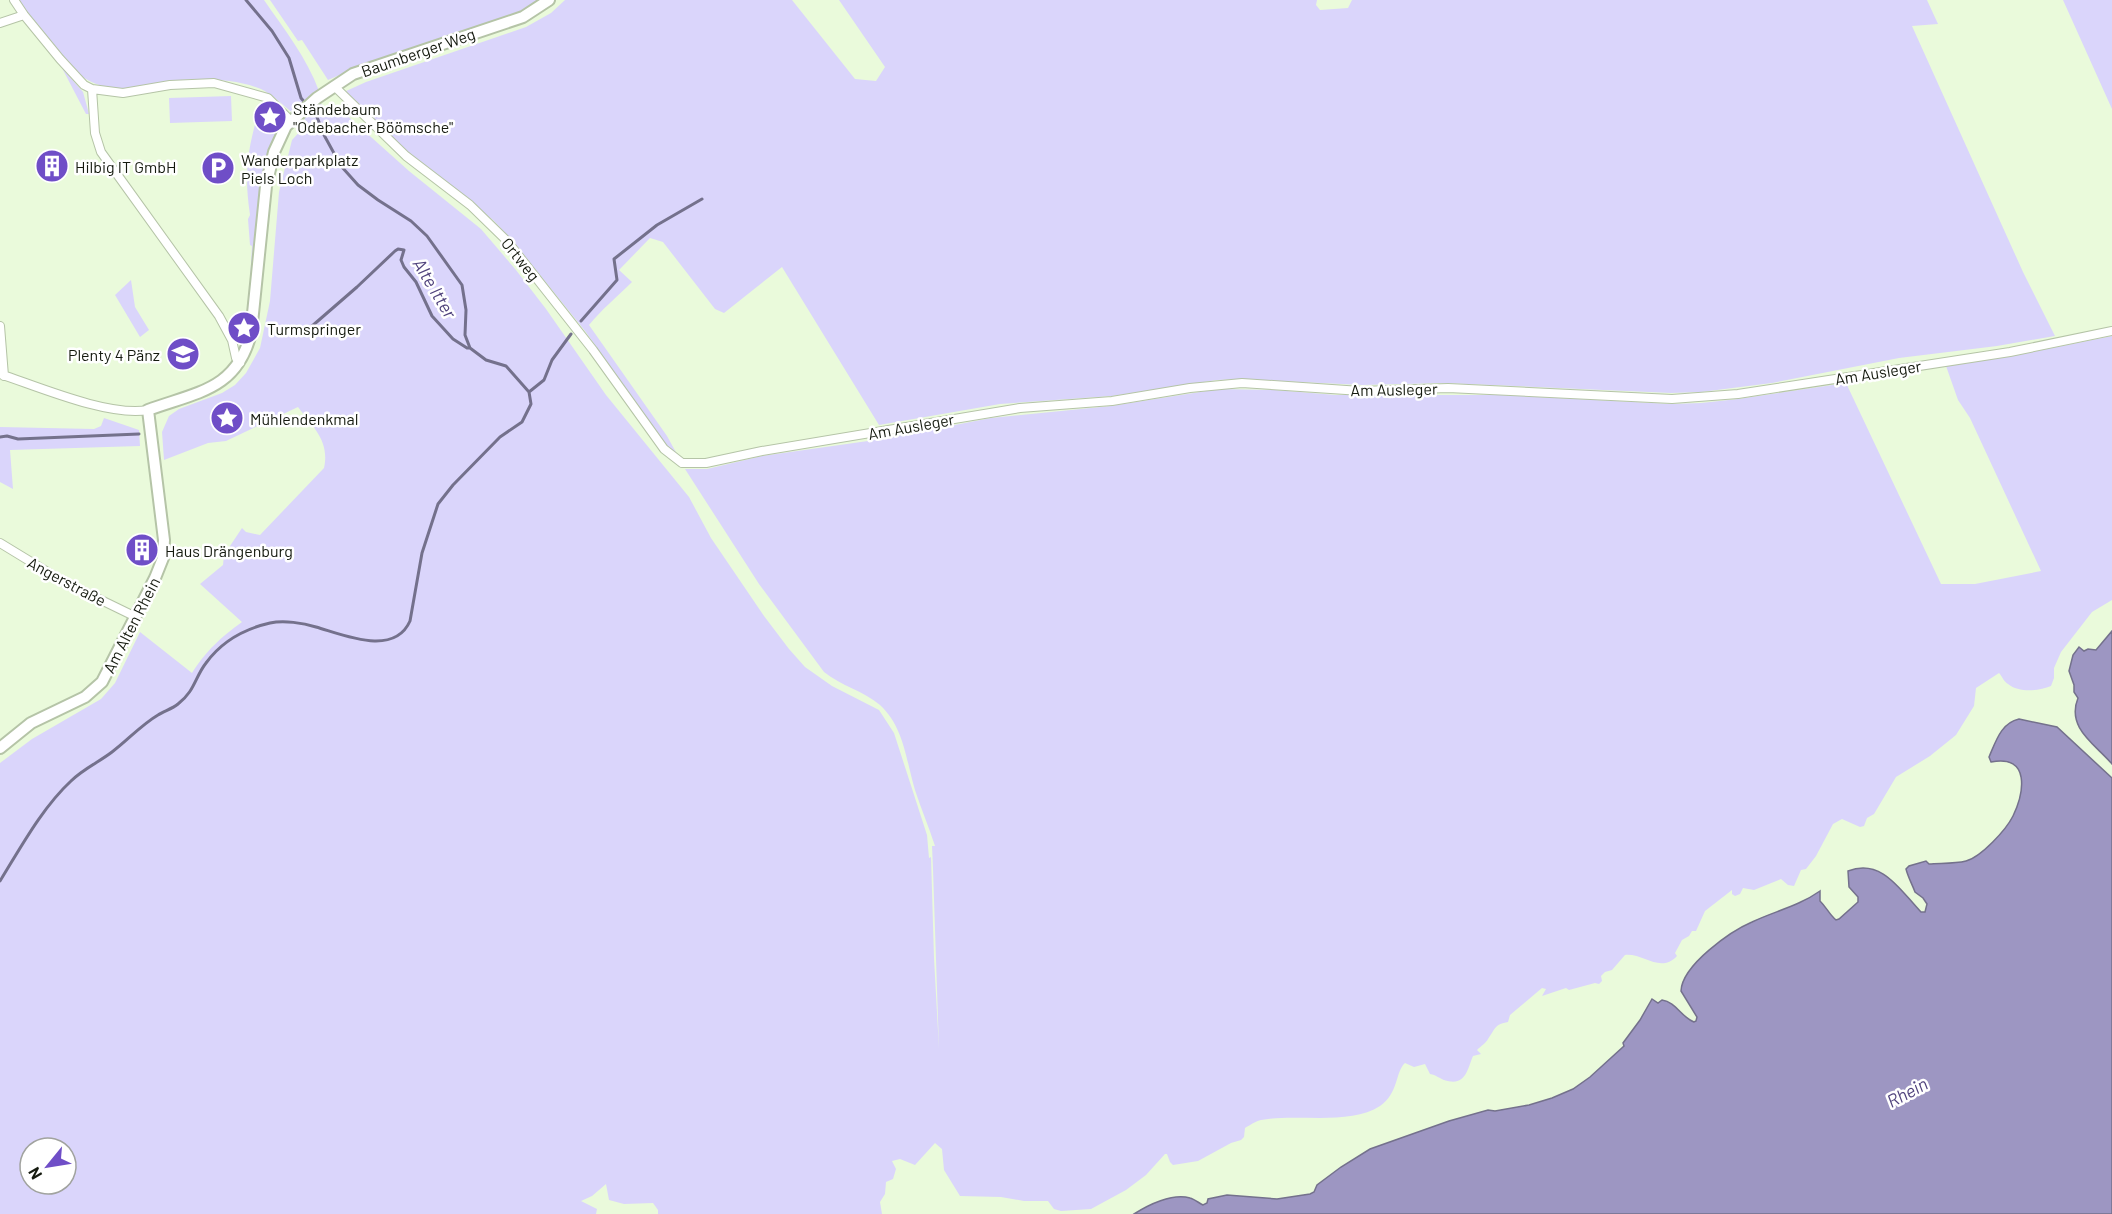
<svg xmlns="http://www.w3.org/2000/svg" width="2112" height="1214" viewBox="0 0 2112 1214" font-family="Barlow,sans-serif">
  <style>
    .green { fill: #dad5fb; fill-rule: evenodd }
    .water { fill: #9d96c2; stroke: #74718c; stroke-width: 1.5 }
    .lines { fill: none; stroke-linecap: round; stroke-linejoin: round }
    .stream { stroke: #74718c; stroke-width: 3 }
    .street-casing { stroke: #b5c4a7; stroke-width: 10 }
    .secondary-casing { stroke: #b5c4a7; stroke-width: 14 }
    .street { stroke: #fff; stroke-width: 8 }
    .secondary { stroke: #fff; stroke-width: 10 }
    .labels { text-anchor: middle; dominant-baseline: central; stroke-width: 5; stroke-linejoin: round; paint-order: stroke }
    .street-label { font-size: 16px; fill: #151a0f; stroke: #fff }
    .poi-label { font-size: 16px; fill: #151a0f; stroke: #fff; text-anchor: start }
    .water-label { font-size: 18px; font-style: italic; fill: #4f427c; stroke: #fff }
  </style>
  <rect width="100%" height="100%" fill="#eafadb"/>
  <path class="green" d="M 16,0 L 264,0 C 284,29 307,58 319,91 L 314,96 L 325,108 L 333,103 L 409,171 L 481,229 L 516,270 L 546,309 L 606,395 L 689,497 L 711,538 L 764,616 L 789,649 L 805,667 L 832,686 L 879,710 L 894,733 L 927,835 L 929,858 L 931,857 L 934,958 L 939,1049 L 933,869 L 932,846 L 935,846 C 929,827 921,809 915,790 C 906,760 904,727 880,705 C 864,691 841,686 824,672 L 759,584 L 685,469 L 707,469 L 762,456 L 882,439 L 991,418 L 1111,406 L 1219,389 L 1275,390 L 1336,395 L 1501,395 L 1671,404 L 1701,403 L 1738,399 L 1846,383 L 1941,584 L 1975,584 L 2041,571 L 1970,418 L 1958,400 L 1946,366 L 2017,355 L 2112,336 L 2112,600 L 2092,612 L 2061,652 L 2054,668 L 2054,678 L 2051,686 C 2039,691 2019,693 2008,684 C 2004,682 2002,676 1999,673 L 1976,688 L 1974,706 L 1956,735 L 1930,756 L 1896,777 L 1874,814 L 1867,818 L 1864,826 L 1860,827 L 1842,819 L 1833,824 L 1816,856 L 1806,869 L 1801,870 L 1794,886 L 1788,885 L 1781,879 L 1754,890 L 1743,888 L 1740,894 L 1735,896 L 1732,894 L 1732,890 L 1705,911 L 1696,931 L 1692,931 L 1689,936 L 1682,940 L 1675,953 L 1677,956 C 1660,974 1644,953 1625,955 L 1612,970 L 1605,972 L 1601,976 L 1602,981 L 1599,984 L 1595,983 L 1569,990 L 1566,988 L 1542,996 L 1546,989 L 1542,988 L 1510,1015 L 1508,1022 C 1495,1024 1495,1029 1488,1039 C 1486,1043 1481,1046 1477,1050 L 1481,1054 L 1473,1056 C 1467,1070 1466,1087 1444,1080 C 1439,1078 1436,1075 1430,1074 L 1425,1064 L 1414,1067 L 1405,1063 C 1395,1072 1399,1093 1380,1106 C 1350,1126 1296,1113 1261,1120 C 1256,1121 1250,1125 1245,1128 L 1244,1137 L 1241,1140 L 1231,1143 L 1198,1161 L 1173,1165 L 1170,1162 L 1167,1154 L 1165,1154 L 1146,1175 L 1126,1190 L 1091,1209 L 1061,1211 L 1054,1209 L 1048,1201 L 1024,1201 L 1001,1197 L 960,1196 L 944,1170 L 942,1149 L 935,1143 L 915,1165 L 900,1159 L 892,1161 L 896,1169 L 893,1179 L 886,1182 L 885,1194 L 880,1202 L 882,1214 L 658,1214 L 658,1210 L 653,1203 L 624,1204 L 609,1200 L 606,1184 L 592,1196 L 581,1201 L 597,1209 L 596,1214 L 0,1214 L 0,763 L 32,739 L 101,699 L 115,683 L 140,632 L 192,673 C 207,650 220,638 242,622 L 200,584 L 223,565 L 224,555 L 242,528 L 246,532 L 260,535 L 324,468 C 330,441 313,427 298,407 L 226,441 L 208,443 L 164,460 L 162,432 L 169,416 L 179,409 L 222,393 L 235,385 L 246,373 L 260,348 L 270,301 L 279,192 L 292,140 L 308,123 L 297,111 L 294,114 C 284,106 272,94 261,89 C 233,78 199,78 170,81 C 137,84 118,97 86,79 C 59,64 35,24 16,0 ZM 30,1148 L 66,1148 L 66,1184 L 30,1184 Z
    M 270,0 L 542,0 C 520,15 493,22 469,30 C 422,46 374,59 328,80 L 302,40 L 298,41 Z
    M 565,0 L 792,0 L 855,79 L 876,81 L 885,67 L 839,0 L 1317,0 L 1316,5 L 1320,10 L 1348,8 L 1352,0 L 1927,0 L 1938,24 L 1912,26 L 2023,272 L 2055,336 L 1997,346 L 1899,358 L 1772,383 L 1701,392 L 1671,393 L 1445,383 L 1362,385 L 1242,379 L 1217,380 L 1112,396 L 1000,404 L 879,425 L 782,267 L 724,313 L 715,309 L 663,242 L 650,238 L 619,270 L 632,282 C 617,297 602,309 589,325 L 667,436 L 678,456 L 666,445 L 585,331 L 511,239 L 493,220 L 409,153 L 344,92 L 366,82 L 526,27 L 551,13 Z
    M 2063,0 L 2112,0 L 2112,109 Z
    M 62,68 L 83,92 L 89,114 L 86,114 Z
    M 231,96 L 232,121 L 170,123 L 169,98 Z
    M 260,104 L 270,105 L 281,123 L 265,166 L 252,281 L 250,281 L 252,246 L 250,245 L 248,219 L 250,215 C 244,174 247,153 258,113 L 262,114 L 263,109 L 259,107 Z
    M 131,280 L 135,307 L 149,330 L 140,337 L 115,295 Z
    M 104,418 L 139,430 L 140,446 L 10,450 L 13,489 L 0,482 L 0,427 L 94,429 L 101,426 Z"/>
  <path class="water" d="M 2112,631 L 2112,764 C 2095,744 2066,728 2078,698 L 2074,692 L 2074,685 L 2069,671 L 2073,655 L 2079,647 L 2084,651 L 2088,649 L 2096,650 Z
    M 2019,719 L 2057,727 L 2112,778 L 2112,1214 L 1134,1214 C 1148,1205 1172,1193 1190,1198 C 1194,1199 1199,1203 1203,1205 L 1207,1203 L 1208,1199 L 1227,1195 L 1277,1199 L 1310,1194 L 1314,1192 L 1317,1185 L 1341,1167 L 1370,1149 L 1449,1121 L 1488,1110 L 1495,1111 L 1529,1105 L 1552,1098 L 1573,1089 L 1590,1077 L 1624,1046 L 1623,1043 L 1640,1020 L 1652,999 L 1658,1003 L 1662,1000 C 1676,1002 1681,1017 1694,1022 L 1696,1021 L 1697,1017 L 1681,991 C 1682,965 1731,931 1752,922 C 1775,911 1799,906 1820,891 L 1820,901 C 1827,908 1829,914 1836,920 L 1839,919 L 1858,902 L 1858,897 L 1849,887 L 1848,871 C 1882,858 1900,890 1921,912 L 1925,912 L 1927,904 L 1923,898 L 1915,892 C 1912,884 1908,877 1906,869 L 1909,866 L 1926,861 L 1929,864 C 1940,863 1954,864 1966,861 C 1981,857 2006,830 2013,816 C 2024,793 2031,754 1991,762 L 1989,757 C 1996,741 2001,723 2019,719 Z"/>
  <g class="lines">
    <path class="stream" d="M 246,0 L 272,31 L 289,58 L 301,98 L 306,104
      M 581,321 L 617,280 L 614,259 L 657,225 L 702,199
      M 304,333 L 357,287 L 395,251 L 398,249 L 404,250 L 401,260 L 404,267 L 416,282 L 432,316 L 453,339 L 467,348 L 470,348
      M 529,392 L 544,380 L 552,360 L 571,334
      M 0,437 L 7,436 L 18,439 L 139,434
      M 0,881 C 21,847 42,808 71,781 C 83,769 99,762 112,752 C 128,740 141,725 158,715 C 164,711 172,709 178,704 C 195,691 195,677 206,663 C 222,641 244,629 270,623 C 284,620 303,623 316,627 C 344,635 394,657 410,621 L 422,553 L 438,504 L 453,485 L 500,437 L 522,422 L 531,404 L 529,392 L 506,366 L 486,360 L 470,348 L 465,335 L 466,310 L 462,285 L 427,236 L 411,221 L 378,200 L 358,185 L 341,166 L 324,135 L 317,117 L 310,109"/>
    <g class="street-casing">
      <path id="street" d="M 14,0 L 24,15 L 60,59 L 84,85 L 92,89 L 123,93 L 170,85 L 214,83 L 268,98 L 291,121
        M 0,23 L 24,15
        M 334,86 L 406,156 L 470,205 L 507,241 L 593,350 L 664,449 L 682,463 L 706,463 L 762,451 L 1020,408 L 1112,401 L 1190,388 L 1242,383 L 1361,391 L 1448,388 L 1672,399 L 1738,394 L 2010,352 L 2112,331
        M 92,89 L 95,133 L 101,152 L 219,316 L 232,340 L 236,358 L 240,363
        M 0,326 L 4,376
        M 0,374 C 39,387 109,417 148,410
        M 0,543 L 64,582 L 136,617"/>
    </g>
    <g class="secondary-casing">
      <path id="secondary" d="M 0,748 L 31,723 L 85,697 L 102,682 L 155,578 L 163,558 L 164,540 L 148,410 C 197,392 237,390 251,333 L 266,186 L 274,152 L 286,126 L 317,98 L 353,74 L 523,17 L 549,0"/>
    </g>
    <use href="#street" class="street"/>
    <use href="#secondary" class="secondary"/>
  </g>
  <defs>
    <g id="sight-disc" transform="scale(1.725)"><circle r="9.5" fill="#6f4ec7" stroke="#fff"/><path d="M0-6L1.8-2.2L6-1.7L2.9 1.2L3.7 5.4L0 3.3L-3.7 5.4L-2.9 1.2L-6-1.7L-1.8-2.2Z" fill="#fff"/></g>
    <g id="building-disc" transform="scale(1.725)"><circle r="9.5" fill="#6f4ec7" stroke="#fff"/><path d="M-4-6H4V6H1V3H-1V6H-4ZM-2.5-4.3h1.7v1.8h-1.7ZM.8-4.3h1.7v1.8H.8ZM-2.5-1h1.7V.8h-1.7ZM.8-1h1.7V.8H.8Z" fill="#fff"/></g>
    <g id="parking-disc" transform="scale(1.725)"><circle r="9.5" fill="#6f4ec7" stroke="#fff"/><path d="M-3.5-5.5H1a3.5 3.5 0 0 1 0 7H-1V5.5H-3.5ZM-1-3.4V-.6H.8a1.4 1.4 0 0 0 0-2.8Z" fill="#fff"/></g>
    <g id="school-disc" transform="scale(1.725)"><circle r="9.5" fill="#6f4ec7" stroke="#fff"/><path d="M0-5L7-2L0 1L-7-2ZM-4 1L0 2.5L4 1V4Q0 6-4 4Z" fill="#fff"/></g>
  </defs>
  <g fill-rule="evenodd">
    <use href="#sight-disc" x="270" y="117"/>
    <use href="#building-disc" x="52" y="166"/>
    <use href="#parking-disc" x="218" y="168"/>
    <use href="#sight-disc" x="244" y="328"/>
    <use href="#school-disc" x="183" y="354"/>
    <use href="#sight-disc" x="227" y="418"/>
    <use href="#building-disc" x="142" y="550"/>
  </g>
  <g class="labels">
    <g class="street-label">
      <text transform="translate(418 52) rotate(-19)">Baumberger Weg</text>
      <text transform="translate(521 259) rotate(51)">Ortweg</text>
      <text transform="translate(1878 372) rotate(-9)">Am Ausleger</text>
      <text transform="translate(1394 389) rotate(-1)">Am Ausleger</text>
      <text transform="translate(911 426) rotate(-10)">Am Ausleger</text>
      <text transform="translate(67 581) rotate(28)">Angerstraße</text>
      <text transform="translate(131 625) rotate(-63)">Am Alten Rhein</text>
    </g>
    <g class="poi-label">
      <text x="293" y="108">Ständebaum<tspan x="293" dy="18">"Odebacher Böömsche"</tspan></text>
      <text x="241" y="159">Wanderparkplatz<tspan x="241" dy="18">Piels Loch</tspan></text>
      <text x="75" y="166">Hilbig IT GmbH</text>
      <text x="267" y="328">Turmspringer</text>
      <text x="160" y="354" text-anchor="end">Plenty 4 Pänz</text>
      <text x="250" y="418">Mühlendenkmal</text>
      <text x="165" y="550">Haus Drängenburg</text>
    </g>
    <g class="water-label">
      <text transform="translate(435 288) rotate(59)">Alte Itter</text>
      <text transform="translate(1907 1092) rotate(-28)">Rhein</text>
    </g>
  </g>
  <g transform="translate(48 1166) rotate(240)"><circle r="28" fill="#ffffff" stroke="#a1a39f" stroke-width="1.5"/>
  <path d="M0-4.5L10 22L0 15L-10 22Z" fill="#6f4ec7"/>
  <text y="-9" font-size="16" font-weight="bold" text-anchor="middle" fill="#151a0f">N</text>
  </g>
</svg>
